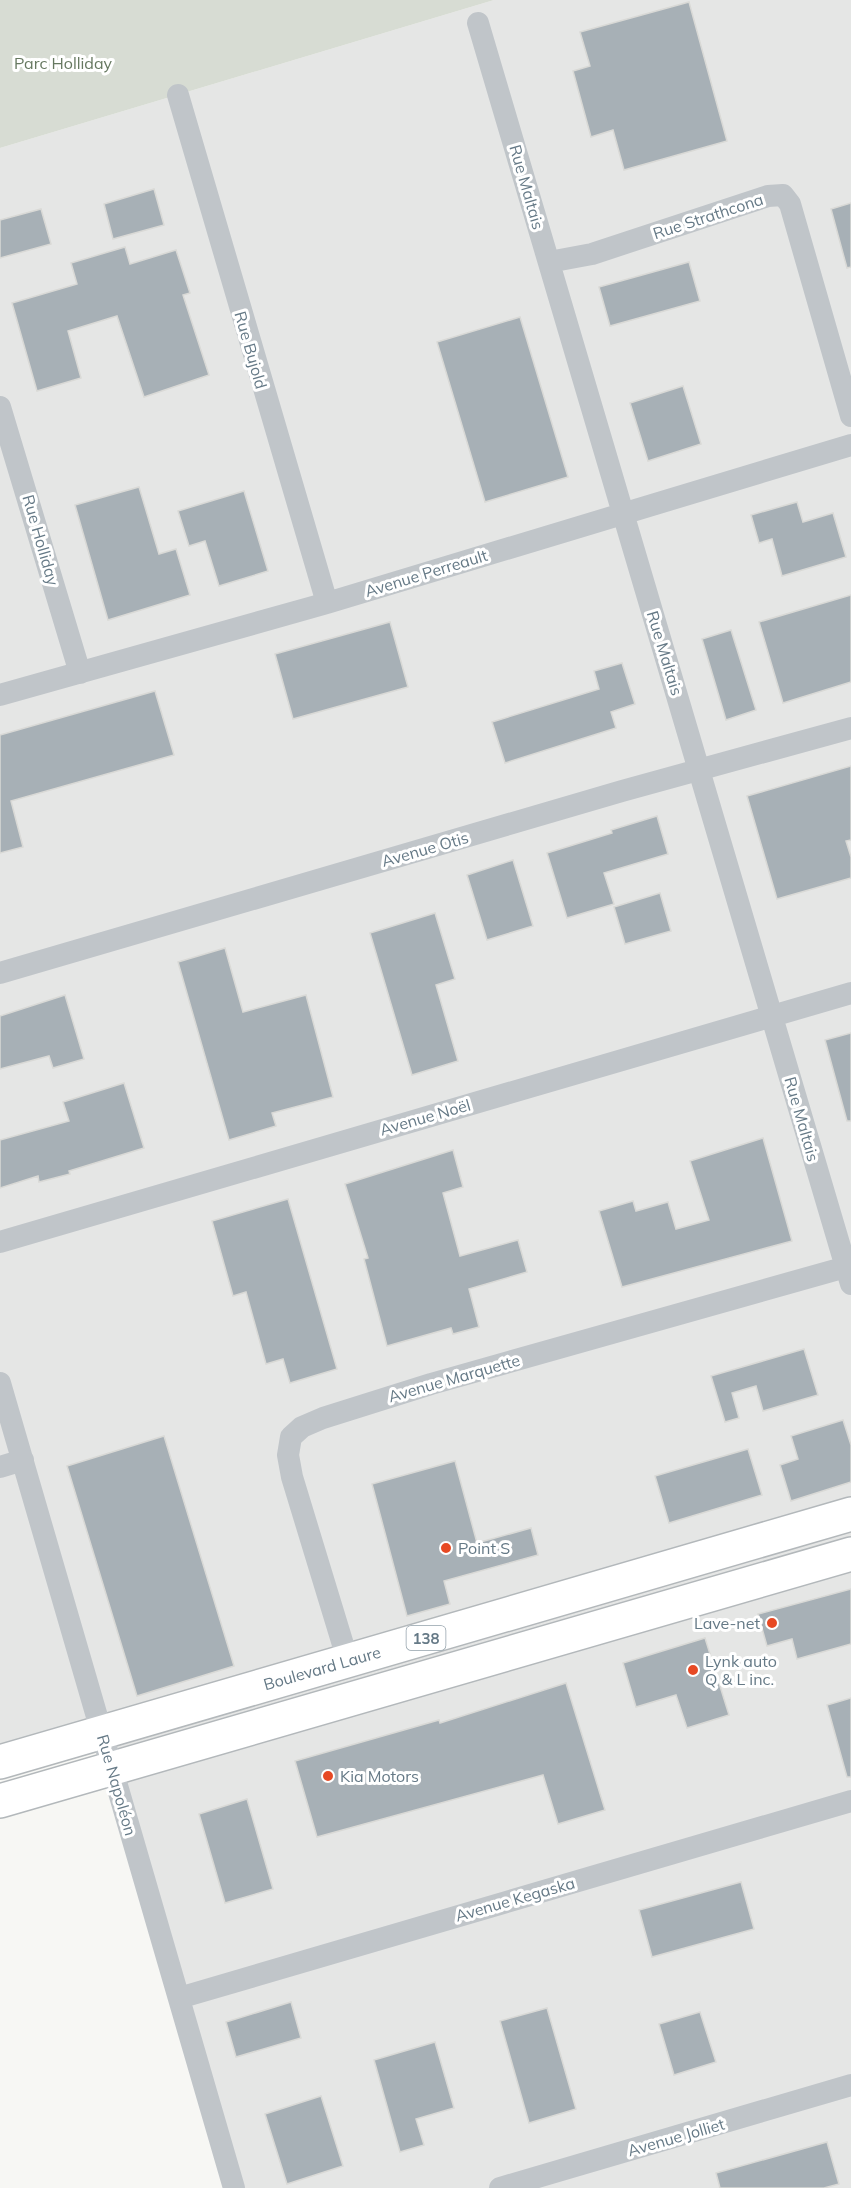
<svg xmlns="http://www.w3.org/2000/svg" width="851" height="2188" viewBox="0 0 851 2188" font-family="Mulish,sans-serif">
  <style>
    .built { fill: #e5e6e5 }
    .green { fill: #d7dcd3 }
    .building { fill: #a7b0b6; stroke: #d9d9d6; stroke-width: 1.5 }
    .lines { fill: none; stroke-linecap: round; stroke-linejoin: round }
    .highway-casing { stroke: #b3b8bb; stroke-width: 36 }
    .minor { stroke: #c0c5c9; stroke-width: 22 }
    .highway { stroke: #fff; stroke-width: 33 }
    .poi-dot { fill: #e74924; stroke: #fff; stroke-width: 2 }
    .labels { text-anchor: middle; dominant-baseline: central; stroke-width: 6; stroke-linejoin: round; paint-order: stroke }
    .shield { fill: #fff; stroke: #93a1aa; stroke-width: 1.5 }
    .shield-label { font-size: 15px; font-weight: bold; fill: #657986 }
    .park-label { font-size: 16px; fill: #667860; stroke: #fff }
    .street-label { font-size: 16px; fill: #657986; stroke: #fff }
    .poi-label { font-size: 16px; fill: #657986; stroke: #fff; text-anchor: start }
  </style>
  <rect width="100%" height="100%" fill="#f7f7f4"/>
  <path class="built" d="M 494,0 L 851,0 L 851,2188 L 228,2188 L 102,1732 L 0,1762 L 0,148 Z"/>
  <path class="green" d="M 0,0 L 494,0 L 0,148 Z"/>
  <path class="building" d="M 689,2 L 727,141 L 624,170 L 613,130 L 591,137 L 573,71 L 590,66 L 580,32 Z
    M 154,189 L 164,225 L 113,239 L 104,204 Z
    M 851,203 L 851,267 L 847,268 L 831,209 Z
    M 41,209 L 51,244 L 0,258 L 0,220 Z
    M 125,247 L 130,264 L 176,250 L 190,293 L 183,295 L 209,375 L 144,397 L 117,316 L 68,331 L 81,378 L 37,391 L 12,303 L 77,284 L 71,263 Z
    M 689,262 L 700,301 L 610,326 L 599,287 Z
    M 520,317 L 568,477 L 485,502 L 437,342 Z
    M 683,386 L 701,444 L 648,461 L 630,403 Z
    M 139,487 L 159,554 L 176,549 L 190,595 L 108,620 L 75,505 Z
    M 244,491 L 268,571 L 219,586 L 205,541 L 189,546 L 178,511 Z
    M 797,502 L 803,522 L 833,513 L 846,557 L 782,576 L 772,539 L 759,543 L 751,515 Z
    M 851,595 L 851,682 L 783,703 L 759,622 Z
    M 390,622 L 408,687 L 293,719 L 275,654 Z
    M 731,630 L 756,710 L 726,720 L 702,639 Z
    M 622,663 L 635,704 L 611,712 L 616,728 L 505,763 L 492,722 L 599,689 L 594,671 Z
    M 155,691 L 174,755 L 11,801 L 23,847 L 0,853 L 0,735 Z
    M 851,766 L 851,840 L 846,841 L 851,857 L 851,878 L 777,899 L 747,796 Z
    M 657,816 L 668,854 L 604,873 L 614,904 L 567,918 L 547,853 L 612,833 L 611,830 Z
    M 513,860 L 533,926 L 487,940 L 467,875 Z
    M 660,893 L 671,931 L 625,944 L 614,907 Z
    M 435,913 L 455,979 L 436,985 L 458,1061 L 412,1075 L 370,933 Z
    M 225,948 L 243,1012 L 306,995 L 333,1097 L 272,1113 L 276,1126 L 229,1140 L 178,962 Z
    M 65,995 L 84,1059 L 53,1068 L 49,1056 L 0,1069 L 0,1016 Z
    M 851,1033 L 851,1121 L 847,1121 L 825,1040 Z
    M 124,1083 L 144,1148 L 69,1171 L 70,1174 L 39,1182 L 38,1176 L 0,1188 L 0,1140 L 69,1121 L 63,1102 Z
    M 763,1138 L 792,1241 L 622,1287 L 599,1211 L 633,1201 L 636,1211 L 668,1202 L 676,1229 L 709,1220 L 690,1161 Z
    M 453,1150 L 463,1187 L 443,1193 L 460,1256 L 518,1240 L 527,1272 L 469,1289 L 479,1327 L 453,1334 L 451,1328 L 387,1346 L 364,1259 L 368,1258 L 345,1184 Z
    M 288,1199 L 337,1369 L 290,1383 L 283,1359 L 266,1364 L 246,1292 L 233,1296 L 212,1221 Z
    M 804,1349 L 818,1395 L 763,1411 L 756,1386 L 732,1393 L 739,1418 L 725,1422 L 711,1376 Z
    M 843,1420 L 851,1445 L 851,1482 L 791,1501 L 780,1465 L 798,1459 L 791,1436 Z
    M 164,1436 L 234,1666 L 137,1696 L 67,1466 Z
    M 748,1449 L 762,1495 L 669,1523 L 655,1476 Z
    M 455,1461 L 477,1543 L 531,1528 L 538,1555 L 444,1581 L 450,1604 L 407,1616 L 372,1484 Z
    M 851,1589 L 851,1644 L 797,1659 L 792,1639 L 767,1646 L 758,1614 Z
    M 705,1638 L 729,1715 L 687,1728 L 676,1695 L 636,1707 L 623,1663 Z
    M 566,1683 L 605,1810 L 558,1824 L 543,1775 L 317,1837 L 295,1761 L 439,1720 L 440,1723 Z
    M 851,1698 L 851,1777 L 847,1777 L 827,1705 Z
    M 247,1799 L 273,1889 L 225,1903 L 199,1814 Z
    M 741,1882 L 754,1929 L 652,1957 L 639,1910 Z
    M 291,2002 L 301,2038 L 236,2057 L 226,2022 Z
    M 547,2008 L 576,2109 L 529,2123 L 500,2021 Z
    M 700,2012 L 716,2062 L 674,2075 L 659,2024 Z
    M 435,2042 L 454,2108 L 416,2119 L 424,2145 L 400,2152 L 374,2060 Z
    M 321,2096 L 343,2166 L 287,2184 L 265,2114 Z
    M 827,2142 L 839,2184 L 824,2188 L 720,2188 L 716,2173 Z"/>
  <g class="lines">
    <g class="highway-casing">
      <path id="highway" d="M 0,1762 L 851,1514
        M 0,1801 L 851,1554"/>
    </g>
    <path class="minor" d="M 478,23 L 851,1284
      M 178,95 L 327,603
      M 549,262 L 592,254 L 768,196 L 783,195 L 790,204 L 851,416
      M 0,407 L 80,673
      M 0,695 L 327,603 L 851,445
      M 0,973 L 622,791 L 851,728
      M 0,1242 L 851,993
      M 0,1383 L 234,2188
      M 0,1467 L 23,1460
      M 348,1661 L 292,1477 L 288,1455 L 291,1437 L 302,1427 L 323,1418 L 431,1384 L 846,1267
      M 179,1998 L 851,1801
      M 500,2188 L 851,2085"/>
    <use href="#highway" class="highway"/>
  </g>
  <g class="poi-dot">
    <circle cx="446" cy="1548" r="6"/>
    <circle cx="772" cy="1623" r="6"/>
    <circle cx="693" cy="1670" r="6"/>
    <circle cx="328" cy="1776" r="6"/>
  </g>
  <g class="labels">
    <rect class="shield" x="406.5" y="1626" width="39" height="24" rx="4.5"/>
    <g class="shield-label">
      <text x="426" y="1638">138</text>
    </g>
    <g class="park-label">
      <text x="63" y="63">Parc Holliday</text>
    </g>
    <g class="street-label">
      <text transform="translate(527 187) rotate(74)">Rue Maltais</text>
      <text transform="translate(708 216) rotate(-18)">Rue Strathcona</text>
      <text transform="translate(251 350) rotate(74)">Rue Bujold</text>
      <text transform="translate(41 540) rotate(74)">Rue Holliday</text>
      <text transform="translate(426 573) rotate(-17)">Avenue Perreault</text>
      <text transform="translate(665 653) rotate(73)">Rue Maltais</text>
      <text transform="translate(425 849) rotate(-16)">Avenue Otis</text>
      <text transform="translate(425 1117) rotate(-16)">Avenue Noël</text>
      <text transform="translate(802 1119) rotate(74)">Rue Maltais</text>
      <text transform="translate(454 1378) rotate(-16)">Avenue Marquette</text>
      <text transform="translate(322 1668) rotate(-16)">Boulevard Laure</text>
      <text transform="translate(117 1785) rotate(74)">Rue Napoléon</text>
      <text transform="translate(515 1899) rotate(-16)">Avenue Kegaska</text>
      <text transform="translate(676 2137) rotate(-16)">Avenue Jolliet</text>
    </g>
    <g class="poi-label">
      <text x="458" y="1548">Point S</text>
      <text x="760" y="1623" text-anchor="end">Lave-net</text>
      <text x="705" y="1661">Lynk auto<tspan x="705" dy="18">Q &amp; L inc.</tspan></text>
      <text x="340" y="1776">Kia Motors</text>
    </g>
  </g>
</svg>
